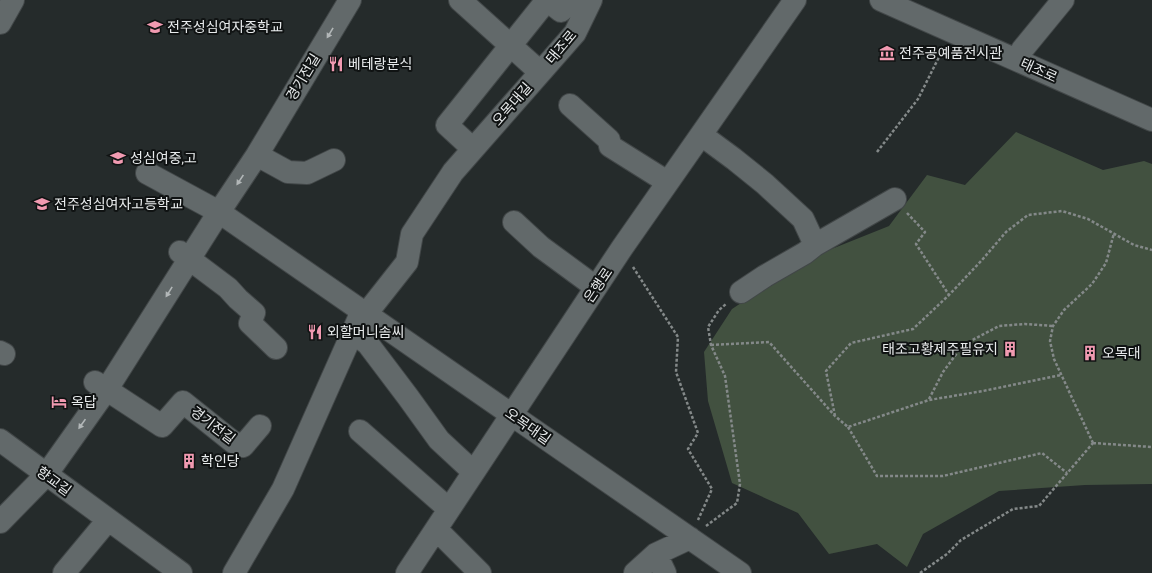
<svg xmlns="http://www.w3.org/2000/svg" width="1152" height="573" viewBox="0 0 1152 573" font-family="'Asap Condensed','Noto Sans KR',sans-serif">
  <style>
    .green { fill: #425140 }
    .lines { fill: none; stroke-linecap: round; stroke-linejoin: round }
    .minor-casing { stroke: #424748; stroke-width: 24 }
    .path { stroke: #848989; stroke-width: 2.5; stroke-dasharray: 3 2; stroke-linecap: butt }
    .minor { stroke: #62696a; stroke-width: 22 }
    .oneway { fill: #b2b7b8 }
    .labels { text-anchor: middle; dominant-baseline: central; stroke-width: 4; stroke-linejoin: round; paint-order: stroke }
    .poi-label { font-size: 14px; fill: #e8ebec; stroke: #101313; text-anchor: start }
    .street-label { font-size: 14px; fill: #e8ebec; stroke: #101313 }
  </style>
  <rect width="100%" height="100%" fill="#252b2b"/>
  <path class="green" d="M 1016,132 L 1103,170 L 1144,161 L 1152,164 L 1152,484 L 1085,485 L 999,491 L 923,534 L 907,567 L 877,544 L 829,554 L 798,513 L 732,483 L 708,401 L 704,352 L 732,309 L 809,258 L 889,226 L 927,175 L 965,185 Z"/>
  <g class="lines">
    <g class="minor-casing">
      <path id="minor" d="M 460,0 L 540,72
        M 881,0 L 1152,120
        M 0,23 L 13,0
        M 1022,50 L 1063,0
        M 570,105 L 609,140 L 610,146 L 661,178
        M 711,142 L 734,159 L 765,184 L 790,207 L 803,219 L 815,245
        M 473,149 L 447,125 L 547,0 L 561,11 L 573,0
        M 257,155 L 288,172 L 307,173 L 334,160
        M 147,173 L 219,212 L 740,573
        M 514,222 L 541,247 L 590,283
        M 180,252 L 228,288 L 238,299 L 254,313 L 250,323 L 276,348
        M 741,292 L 765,276 L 805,253 L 815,245 L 895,199
        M 366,314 L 407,262 L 412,234 L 453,172 L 575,33 L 591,0
        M 352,332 L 368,344 L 408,397 L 439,440 L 467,466
        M 0,352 L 4,354
        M 95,382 L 162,426 L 183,402 L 233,442 L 243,446 L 260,426
        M 360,431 L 442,503
        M 0,440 L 181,573
        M 0,522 L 46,475 L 107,389 L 219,212 L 257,155 L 350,0
        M 442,535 L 480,573
        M 656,554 L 665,573
        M 64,573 L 108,520
        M 234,573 L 283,489 L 362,311
        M 407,573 L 622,248 L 795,0
        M 635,573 L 656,554 L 690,538"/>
    </g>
    <path class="path" d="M 877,152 L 918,99 L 943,49
      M 907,213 L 925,232 L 916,244 L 949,295
      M 633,267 L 678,337 L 676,372 L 698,433 L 688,449 L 712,489 L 698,520
      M 711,345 L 769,342 L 835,416 L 848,427 L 929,400 L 983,391 L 1061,375
      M 929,399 L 943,372 L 963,345 L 999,326 L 1025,324 L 1053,326
      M 835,416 L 826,371 L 851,343 L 913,329 L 949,295 L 982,260 L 1006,232 L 1028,215 L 1062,211 L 1088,219 L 1134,245 L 1152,250
      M 848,427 L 877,476 L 943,476 L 1042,453 L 1067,473
      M 1093,443 L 1054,359 L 1050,341 L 1053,326 L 1064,310 L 1092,284 L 1106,263 L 1114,233
      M 1093,443 L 1152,447
      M 706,526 L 737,503 L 740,484 L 725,376 L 711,345 L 708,327 L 719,310 L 726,304
      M 920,573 L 947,554 L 961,540 L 1013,509 L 1039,506 L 1093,443"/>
    <use href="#minor" class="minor"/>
  </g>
  <defs><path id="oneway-solid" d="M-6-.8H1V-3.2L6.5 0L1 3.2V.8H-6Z"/></defs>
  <g class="oneway">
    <use href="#oneway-solid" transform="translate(330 33) rotate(121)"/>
    <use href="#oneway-solid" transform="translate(240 180) rotate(124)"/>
    <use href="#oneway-solid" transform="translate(169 292) rotate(122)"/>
    <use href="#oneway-solid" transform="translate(82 424) rotate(125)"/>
  </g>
  <defs>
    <g id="school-bare" transform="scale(1.2)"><path d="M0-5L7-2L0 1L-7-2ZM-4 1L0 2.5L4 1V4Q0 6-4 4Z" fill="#f19ab1" stroke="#101313" stroke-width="2.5" paint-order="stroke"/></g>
    <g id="museum-bare" transform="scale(1.2)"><path d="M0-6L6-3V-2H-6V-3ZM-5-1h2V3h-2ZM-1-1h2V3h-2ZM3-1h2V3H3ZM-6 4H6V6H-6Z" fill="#f19ab1" stroke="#101313" stroke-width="2.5" paint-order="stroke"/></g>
    <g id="restaurant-bare" transform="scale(1.2)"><path d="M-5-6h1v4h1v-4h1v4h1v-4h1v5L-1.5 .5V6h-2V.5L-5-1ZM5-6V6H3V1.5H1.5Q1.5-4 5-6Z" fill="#f19ab1" stroke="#101313" stroke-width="2.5" paint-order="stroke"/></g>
    <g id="building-bare" transform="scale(1.2)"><path d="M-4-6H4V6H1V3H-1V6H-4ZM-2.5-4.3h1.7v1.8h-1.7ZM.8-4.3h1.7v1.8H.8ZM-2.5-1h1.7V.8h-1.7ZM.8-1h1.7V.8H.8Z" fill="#f19ab1" stroke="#101313" stroke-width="2.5" paint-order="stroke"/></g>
    <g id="hotel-bare" transform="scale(1.2)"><path d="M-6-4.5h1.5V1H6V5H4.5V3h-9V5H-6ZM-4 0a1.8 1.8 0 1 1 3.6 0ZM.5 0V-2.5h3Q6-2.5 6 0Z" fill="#f19ab1" stroke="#101313" stroke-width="2.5" paint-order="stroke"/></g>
  </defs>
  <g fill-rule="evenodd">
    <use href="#school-bare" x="155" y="27"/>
    <use href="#museum-bare" x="887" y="53"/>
    <use href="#restaurant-bare" x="336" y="64"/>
    <use href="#school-bare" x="118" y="158"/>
    <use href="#school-bare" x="42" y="204"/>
    <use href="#restaurant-bare" x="315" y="332"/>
    <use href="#building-bare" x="1010" y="349"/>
    <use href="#building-bare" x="1090" y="353"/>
    <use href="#hotel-bare" x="59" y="402"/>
    <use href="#building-bare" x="189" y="461"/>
  </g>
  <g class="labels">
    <g class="poi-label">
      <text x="167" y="27">전주성심여자중학교</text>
      <text x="899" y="53">전주공예품전시관</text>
      <text x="348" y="64">베테랑분식</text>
      <text x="130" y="158">성심여중,고</text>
      <text x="54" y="204">전주성심여자고등학교</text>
      <text x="327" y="332">외할머니솜씨</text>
      <text x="998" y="349" text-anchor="end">태조고황제주필유지</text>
      <text x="1102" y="353">오목대</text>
      <text x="71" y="402">옥답</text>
      <text x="201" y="461">학인당</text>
    </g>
    <g class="street-label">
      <text transform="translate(561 47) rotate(-50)">태조로</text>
      <text transform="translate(1039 70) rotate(24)">태조로</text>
      <text transform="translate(303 77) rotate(-59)">경기전길</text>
      <text transform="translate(512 104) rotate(-49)">오목대길</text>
      <text transform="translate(598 285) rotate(-56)">은행로</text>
      <text transform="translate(213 425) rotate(37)">경기전길</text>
      <text transform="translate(528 426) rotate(35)">오목대길</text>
      <text transform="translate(54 481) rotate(36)">향교길</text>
    </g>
  </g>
</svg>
